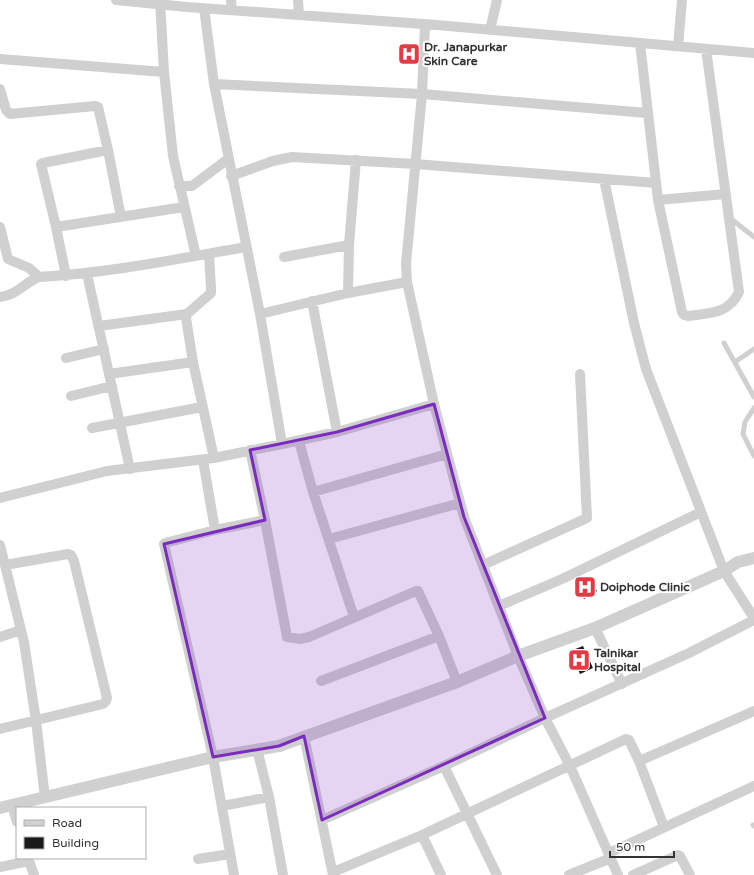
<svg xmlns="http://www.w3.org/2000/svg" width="754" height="875" viewBox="0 0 754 875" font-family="'Varela Round',sans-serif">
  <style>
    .building { fill: #1a1a1a }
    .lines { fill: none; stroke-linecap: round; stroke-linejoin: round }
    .service { stroke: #d0d0d0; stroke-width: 5 }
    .minor { stroke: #d0d0d0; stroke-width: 10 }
    .tertiary { stroke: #d0d0d0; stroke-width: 12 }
    .marked { fill: #7b2cbf; fill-opacity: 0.2; stroke: #7b2cbf; stroke-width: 3; stroke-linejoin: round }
    .labels { text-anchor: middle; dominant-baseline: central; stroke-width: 4; stroke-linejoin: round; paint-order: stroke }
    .poi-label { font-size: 12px; font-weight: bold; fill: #333; stroke: #fff; text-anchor: start }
  </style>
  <rect width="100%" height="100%" fill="#fff"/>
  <path class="building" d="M 402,47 L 418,48 L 417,62 L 401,61 Z
    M 588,576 L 597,591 L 584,599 L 576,585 L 585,580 L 583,578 Z
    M 583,646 L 593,668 L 580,674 L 570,651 Z"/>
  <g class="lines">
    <path class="service" d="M 730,218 L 754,237
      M 724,343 L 754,397
      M 735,362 L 754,349
      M 754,408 L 745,422 L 743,434 L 754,456
      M 753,825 L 754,826"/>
    <path class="minor" d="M 116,0 L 187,7 L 437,25 L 754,53
      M 160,0 L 164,72 L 173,156 L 196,256
      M 231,0 L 232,10
      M 298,0 L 299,15
      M 425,25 L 422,94 L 406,264 L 407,282 L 434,404
      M 490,30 L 497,0
      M 640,43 L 658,200 L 682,312 L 684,315 L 688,316 C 709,313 729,314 739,292 L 706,49
      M 678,46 L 682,0
      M 0,59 L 164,72
      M 214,84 L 422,94 L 647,113
      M 0,89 L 6,110 L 10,114 L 95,106 L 98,107 L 108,150 L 121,217
      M 231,176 L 273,161 L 292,157 L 415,164 L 656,183
      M 604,179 L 634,323 L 646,369 L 724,571 L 754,618
      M 179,186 L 192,186 L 228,159
      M 658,200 L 726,194
      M 0,227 L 8,259 L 29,268 L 39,277
      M 56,227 L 184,207
      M 209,254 L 211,288 L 211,293 L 187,314 L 186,318 L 193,362 L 214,458
      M 284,257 L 349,245
      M 87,274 L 130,469
      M 66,276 L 56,227 L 41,164 L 43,163 L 108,150
      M 348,293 L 349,245 L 356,160
      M 0,297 C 17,295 24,283 39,277 C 109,273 177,259 246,247
      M 312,301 L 337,432
      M 260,314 L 348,293 L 407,282
      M 99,326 L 187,314
      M 66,358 L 104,349
      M 109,374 L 193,362
      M 71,396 L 112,386
      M 92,428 L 202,407
      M 299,441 L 313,492 L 354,617
      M 282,444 L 337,432 L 434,404 L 464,517 L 518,656 L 545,718 L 570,766 L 618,875
      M 250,450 L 265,520 L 287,637 L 300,639 L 309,637 L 416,591 L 418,591 L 439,636 L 457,682
      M 203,460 L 215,530
      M 313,492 L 447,454
      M 0,498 L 107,471 L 214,458 L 282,444 L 260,314 L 214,84 L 204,8
      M 329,539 L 460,503
      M 0,545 L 24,642 L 36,721 L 45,798
      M 483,565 L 587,518 L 580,374
      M 499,606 L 562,579 L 701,512
      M 595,628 L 622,684
      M 0,637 L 21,630
      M 321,681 L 439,636
      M 0,729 L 103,704 L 106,701 L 107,698 L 74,561 L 71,555 L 68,554 L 5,565
      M 304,736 L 333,875
      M 257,749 L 269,797 L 283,875
      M 639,761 L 754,711
      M 444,766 L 497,875
      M 12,805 L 17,822
      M 222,806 L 269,797
      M 322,820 L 444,766 L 545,718 L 689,653 L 754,620
      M 422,835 L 441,875
      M 609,853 L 754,786
      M 28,858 L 34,875
      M 198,859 L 230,854
      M 0,867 L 29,861
      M 333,872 L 422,835 L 626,739 L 629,740 L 639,761 L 664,827
      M 234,875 L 213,757 L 164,544 L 165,543 L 215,530 L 265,520
      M 569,875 L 611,858
      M 633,875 L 678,855 L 680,856 L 690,875"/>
    <path class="tertiary" d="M 0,808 L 213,757 L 279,746 L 457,682 L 518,656 L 595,628 L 724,571 L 738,562 L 754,558"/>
  </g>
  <path class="marked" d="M 434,404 L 464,517 L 545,718 L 322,820 L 304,736 L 279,746 L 213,757 L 164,544 L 265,520 L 250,450 L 337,432 Z"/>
  <defs>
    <g id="hospital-square" transform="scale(1.15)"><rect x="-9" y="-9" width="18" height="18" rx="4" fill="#e63946" stroke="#fff"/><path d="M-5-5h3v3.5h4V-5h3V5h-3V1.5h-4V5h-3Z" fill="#fff"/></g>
  </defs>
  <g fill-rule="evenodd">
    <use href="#hospital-square" x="409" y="54"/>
    <use href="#hospital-square" x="585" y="587"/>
    <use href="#hospital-square" x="579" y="660"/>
  </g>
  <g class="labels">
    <g class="poi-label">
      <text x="424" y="47">Dr. Janapurkar<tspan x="424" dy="14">Skin Care</tspan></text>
      <text x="600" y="587">Doiphode Clinic</text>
      <text x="594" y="653">Talnikar<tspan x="594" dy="14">Hospital</tspan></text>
    </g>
  </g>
  <rect x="16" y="807" width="130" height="52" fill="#ffffff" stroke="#adadad"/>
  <rect x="24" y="820" width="20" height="6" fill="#d0d0d0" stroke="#adadad"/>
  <text x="52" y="827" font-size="12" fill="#333333">Road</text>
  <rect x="24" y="837" width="20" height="12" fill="#1a1a1a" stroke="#adadad"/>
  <text x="52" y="847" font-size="12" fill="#333333">Building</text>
  <path d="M610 851v6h64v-6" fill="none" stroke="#333333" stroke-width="2"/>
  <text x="616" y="851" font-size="12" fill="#333333" stroke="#ffffff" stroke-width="3" paint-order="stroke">50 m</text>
</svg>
